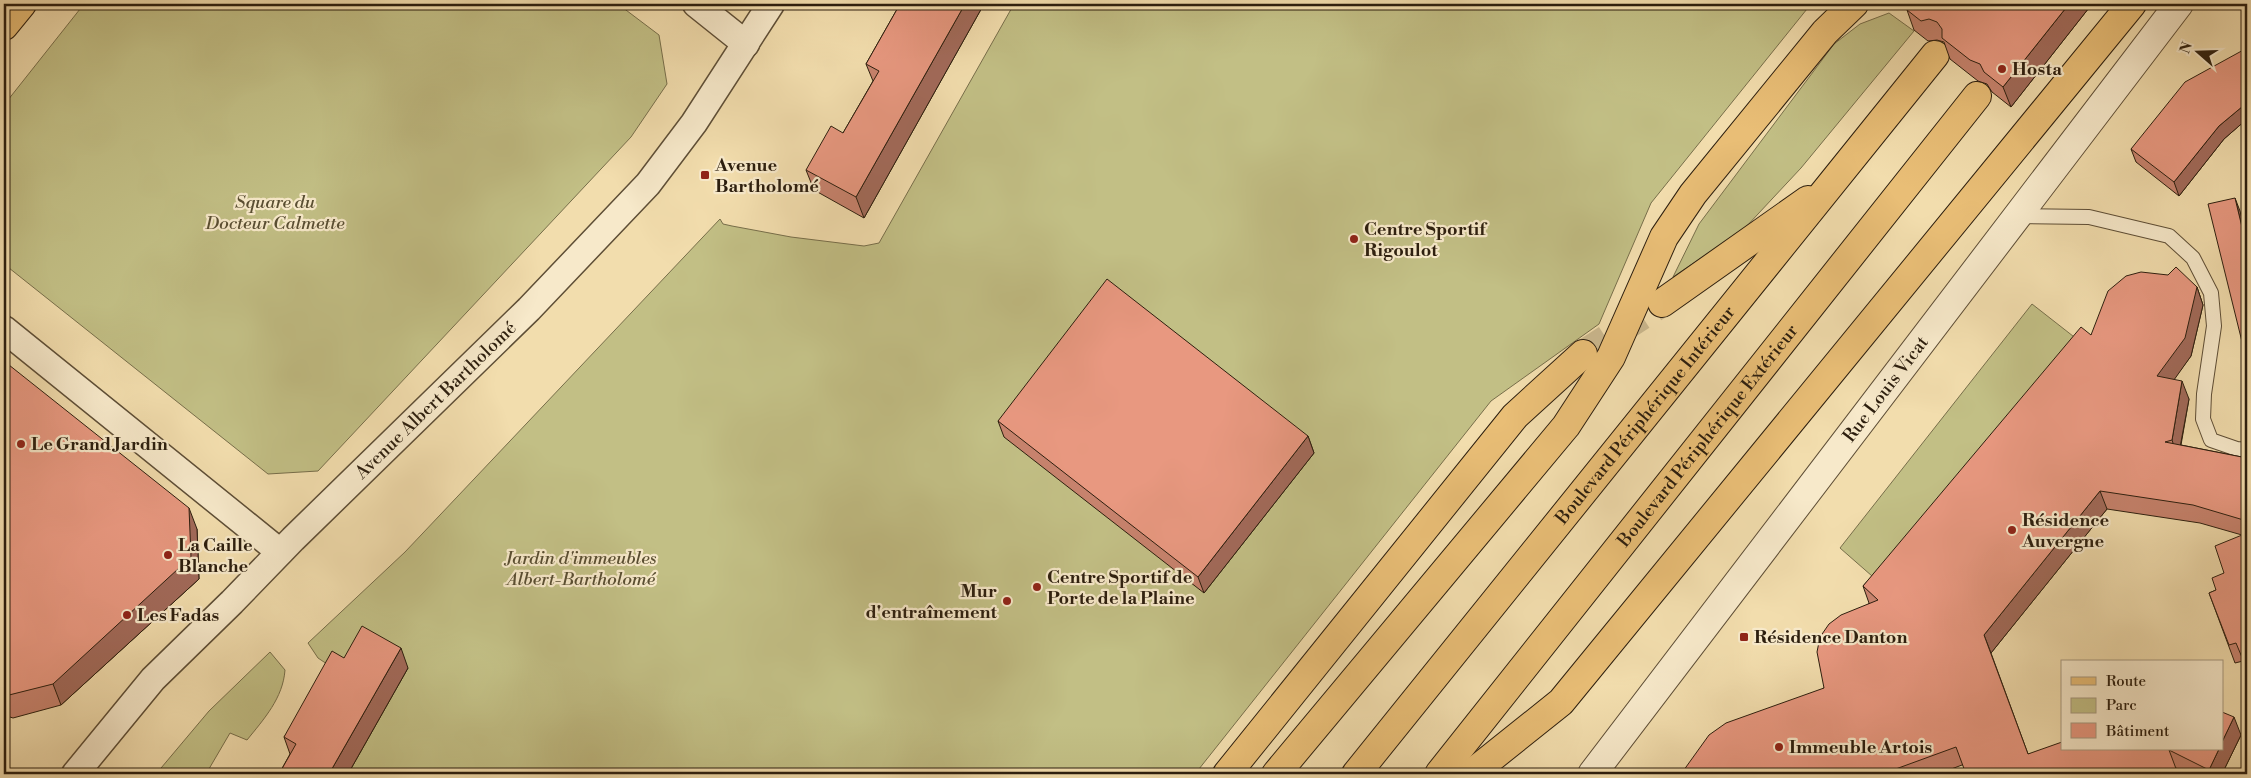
<svg xmlns="http://www.w3.org/2000/svg" width="2251" height="778" viewBox="0 0 2251 778" font-family="'Libre Bodoni',serif">
  <style>
    .green { fill: #c2bf85; stroke: #776e4a }
    .lines { fill: none; stroke-linecap: round; stroke-linejoin: round }
    .trunk-tunnel { stroke: #cab78d; stroke-width: 28; stroke-dasharray: 28 14; stroke-linecap: butt }
    .service-casing { stroke: #5e4e36; stroke-width: 16 }
    .minor-casing { stroke: #5e4e36; stroke-width: 29 }
    .tertiary-casing { stroke: #5e4e36; stroke-width: 30 }
    .primary-casing { stroke: #2c1e0e; stroke-width: 30 }
    .trunk-casing { stroke: #2c1e0e; stroke-width: 30 }
    .service { stroke: #f7e9ca; stroke-width: 14 }
    .minor { stroke: #f7e9ca; stroke-width: 26 }
    .tertiary { stroke: #f7e9ca; stroke-width: 28 }
    .primary { stroke: #e9be76; stroke-width: 28 }
    .trunk { stroke: #e9be76; stroke-width: 28 }
    .wall { fill: #c8836e; stroke: #2c1e0e }
    .shaded-wall { fill: #a26a5a; stroke: #2c1e0e }
    .building { fill: #e89880; stroke: #2c1e0e }
    .poi-dot { fill: #8f2418; stroke: #f7e9ca; stroke-width: 2 }
    .labels { text-anchor: middle; dominant-baseline: central; stroke-width: 4.5; stroke-linejoin: round; paint-order: stroke }
    .poi-label { font-size: 18px; font-weight: bold; fill: #2c1e0e; stroke: #f7e9ca; text-anchor: start }
    .park-label { font-size: 18px; font-style: italic; fill: #594e32; stroke: #f7e9ca }
    .street-label { font-size: 18px; fill: #2c1e0e; stroke: #f7e9ca }
  </style>
  <rect width="100%" height="100%" fill="#f2ddad"/>
  <filter id="stains"><feTurbulence type="fractalNoise" baseFrequency=".004" numOctaves="4"/><feColorMatrix values="0 0 0 0 .2 0 0 0 0 .09 0 0 0 0 .02 0 0 0 .5 -.17"/></filter>
  <radialGradient id="worn" r=".72"><stop offset=".6" stop-color="#630" stop-opacity="0"/><stop offset="1" stop-color="#630" stop-opacity=".3"/></radialGradient>
  <path class="green" d="M 84,4 L 618,4 L 659,35 L 667,84 L 631,137 L 318,471 L 268,474 L 4,264 L 4,105 Z
    M 1014,4 L 1811,4 L 1651,203 L 1599,324 L 1491,401 L 1195,774 L 348,774 L 339,672 L 318,658 L 308,643 L 405,552 L 720,219 L 723,224 L 732,226 L 791,237 L 864,246 L 879,243 Z
    M 1889,13 L 1914,31 L 1801,168 L 1744,229 L 1673,277 L 1699,224 L 1834,44 L 1860,24 Z
    M 2032,304 L 2078,340 L 1880,583 L 1840,548 Z
    M 270,652 L 285,670 C 283,698 264,719 247,740 L 230,733 L 206,774 L 156,774 L 209,711 Z"/>
  <g class="lines">
    <path class="trunk-tunnel" d="M 1583,354 L 1662,303"/>
    <g class="service-casing">
      <path id="service" d="M 2016,216 L 2089,217 L 2169,236 L 2193,258 L 2211,293 L 2214,326 L 2204,394 L 2203,419 L 2211,440 L 2237,449 L 2247,450"/>
    </g>
    <g class="minor-casing">
      <g id="minor">
        <path d="M 696,4 L 746,44"/>
        <path d="M 4,329 L 280,552"/>
        <path id="s1" d="M 75,774 L 153,679 L 232,602 L 293,539 L 529,309 L 648,184 L 694,123 L 771,4"/>
      </g>
    </g>
    <g class="tertiary-casing">
      <g id="tertiary">
        <path id="s2" d="M 1592,774 L 2179,4"/>
      </g>
    </g>
    <g class="primary-casing">
      <path id="primary" d="M 4,26 L 22,4"/>
    </g>
    <g class="trunk-casing">
      <g id="trunk">
        <path d="M 1662,303 L 1808,200"/>
        <path d="M 1227,774 L 1515,416 L 1583,354"/>
        <path d="M 1276,774 L 1566,426 L 1611,357 L 1664,237 L 1693,194 L 1825,32 L 1854,4"/>
        <path id="s3" d="M 1356,774 L 1935,55"/>
        <path id="s4" d="M 1439,774 L 1977,96"/>
        <path d="M 1471,774 L 1561,702 L 2132,4"/>
      </g>
    </g>
    <use href="#service" class="service"/>
    <use href="#minor" class="minor"/>
    <use href="#tertiary" class="tertiary"/>
    <use href="#primary" class="primary"/>
    <use href="#trunk" class="trunk"/>
  </g>
  <path class="wall" d="M 900,4 L 984,4 L 864,218 L 814,190 L 806,170 L 843,133 L 873,81 L 866,64 Z
    M 2092,4 L 2011,107 L 1992,92 L 1987,84 L 1978,81 L 1950,59 L 1944,42 L 1937,40 L 1928,41 L 1914,30 L 1907,10 Z
    M 2247,48 L 2247,119 L 2224,139 L 2179,196 L 2136,162 L 2131,149 Z
    M 2197,287 L 2203,305 L 2191,356 L 2174,379 L 2189,399 L 2181,445 L 2247,458 L 2247,671 L 2243,661 L 2235,663 L 2209,593 L 2216,590 L 2242,535 L 2200,523 L 2107,509 L 1991,653 L 2028,754 L 2241,735 L 2222,774 L 2188,774 L 2176,768 L 1962,765 L 1938,774 L 1681,774 L 1824,688 L 1869,603 L 1863,586 L 2091,335 Z
    M 4,361 L 197,529 L 199,579 L 61,705 L 13,718 L 4,715 Z
    M 998,421 L 1308,436 L 1314,453 L 1204,593 L 1004,437 Z
    M 344,658 L 408,668 L 348,774 L 279,774 L 290,754 L 284,737 Z"/>
  <path class="shaded-wall" d="M 965,4 L 984,4 L 864,218 L 856,197 Z
    M 2069,4 L 2092,4 L 2011,107 L 2003,87 Z
    M 2243,106 L 2247,119 L 2224,139 L 2179,196 L 2174,182 L 2219,126 Z
    M 2235,198 L 2240,211 L 2247,241 L 2247,248 Z
    M 2197,287 L 2203,305 L 2191,356 L 2164,394 L 2157,376 Z
    M 2182,381 L 2189,399 L 2178,458 L 2172,440 Z
    M 1308,436 L 1314,453 L 1204,593 L 1198,577 Z
    M 2100,491 L 2107,509 L 1991,653 L 1984,635 Z
    M 189,508 L 197,529 L 199,579 L 61,705 L 53,684 Z
    M 401,648 L 408,668 L 348,774 L 329,774 Z
    M 2234,717 L 2241,735 L 2222,774 L 2210,774 L 2209,770 L 2219,749 L 2222,749 L 2222,742 Z"/>
  <path class="building" d="M 900,4 L 965,4 L 856,197 L 806,170 L 831,126 L 843,133 L 879,71 L 866,64 Z
    M 1912,4 L 2069,4 L 2003,87 L 1984,72 L 1980,64 L 1970,60 L 1942,38 L 1942,29 L 1937,22 L 1929,19 L 1921,21 L 1907,10 Z
    M 2247,48 L 2247,103 L 2243,106 L 2219,126 L 2174,182 L 2131,149 L 2185,82 Z
    M 2235,198 L 2247,248 L 2247,362 L 2208,204 Z
    M 2176,267 L 2197,287 L 2185,338 L 2157,376 L 2182,381 L 2172,440 L 2165,442 L 2247,458 L 2247,521 L 2193,505 L 2100,491 L 1984,635 L 2028,754 L 2062,742 L 2062,749 L 2219,749 L 2209,770 L 2169,750 L 2178,774 L 1966,774 L 1956,747 L 1882,774 L 1681,774 L 1709,735 L 1726,723 L 1824,688 L 1817,652 L 1820,637 L 1829,624 L 1841,615 L 1878,600 L 1863,586 L 2081,327 L 2091,335 L 2108,291 L 2126,276 L 2141,272 L 2168,275 Z
    M 1107,279 L 1308,436 L 1198,577 L 998,421 Z
    M 4,361 L 189,508 L 191,557 L 53,684 L 5,696 L 4,696 Z
    M 2247,533 L 2247,666 L 2246,667 L 2236,643 L 2229,645 L 2209,593 L 2216,590 L 2212,578 L 2224,573 L 2215,546 Z
    M 362,626 L 401,648 L 329,774 L 279,774 L 296,744 L 284,737 L 332,651 L 344,658 Z
    M 2222,712 L 2234,717 L 2222,742 Z"/>
  <g class="poi-dot">
    <circle cx="2002" cy="69" r="5"/>
    <rect x="700" y="170" width="10" height="10" rx="2.5"/>
    <circle cx="1354" cy="239" r="5"/>
    <circle cx="21" cy="444" r="5"/>
    <circle cx="2012" cy="530" r="5"/>
    <circle cx="168" cy="555" r="5"/>
    <circle cx="1037" cy="587" r="5"/>
    <circle cx="1007" cy="601" r="5"/>
    <circle cx="127" cy="615" r="5"/>
    <rect x="1739" y="632" width="10" height="10" rx="2.5"/>
    <circle cx="1779" cy="747" r="5"/>
  </g>
  <g class="labels">
    <g class="poi-label">
      <text x="2012" y="69">Hosta</text>
      <text x="715" y="165">Avenue<tspan x="715" dy="21">Bartholomé</tspan></text>
      <text x="1364" y="229">Centre Sportif<tspan x="1364" dy="21">Rigoulot</tspan></text>
      <text x="31" y="444">Le Grand Jardin</text>
      <text x="2022" y="520">Résidence<tspan x="2022" dy="21">Auvergne</tspan></text>
      <text x="178" y="545">La Caille<tspan x="178" dy="21">Blanche</tspan></text>
      <text x="1047" y="577">Centre Sportif de<tspan x="1047" dy="21">Porte de la Plaine</tspan></text>
      <text x="997" y="591" text-anchor="end">Mur<tspan x="997" dy="21">d'entraînement</tspan></text>
      <text x="137" y="615">Les Fadas</text>
      <text x="1754" y="637">Résidence Danton</text>
      <text x="1789" y="747">Immeuble Artois</text>
    </g>
    <g class="park-label">
      <text x="275" y="202">Square du<tspan x="275" dy="21">Docteur Calmette</tspan></text>
      <text x="581" y="558">Jardin d'immeubles<tspan x="581" dy="21">Albert-Bartholomé</tspan></text>
    </g>
    <g class="street-label">
      <text stroke="none"><textPath href="#s2" startOffset="484">Rue Louis Vicat</textPath></text>
      <text stroke="none"><textPath href="#s1" startOffset="520">Avenue Albert Bartholomé</textPath></text>
      <text stroke="none"><textPath href="#s3" startOffset="461">Boulevard Périphérique Intérieur</textPath></text>
      <text stroke="none"><textPath href="#s4" startOffset="432">Boulevard Périphérique Extérieur</textPath></text>
    </g>
  </g>
  <rect width="2251" height="778" fill="none" stroke="#f2ddad" stroke-width="20"/>
  <rect x="5" y="5" width="2241" height="768" fill="none" stroke="#2c1e0e" stroke-width="2.5"/>
  <rect x="10" y="10" width="2231" height="758" fill="none" stroke="#2c1e0e"/>
  <rect x="2061" y="660" width="162" height="90" fill="#f7e9ca" stroke="#a6987f"/>
  <rect x="2071" y="677" width="25" height="8" fill="#e9be76" stroke="#a6987f"/>
  <text x="2106" y="686" font-size="15" fill="#2c1e0e">Route</text>
  <rect x="2071" y="698" width="25" height="15" fill="#c2bf85" stroke="#a6987f"/>
  <text x="2106" y="710" font-size="15" fill="#2c1e0e">Parc</text>
  <rect x="2071" y="723" width="25" height="15" fill="#e89880" stroke="#a6987f"/>
  <text x="2106" y="736" font-size="15" fill="#2c1e0e">Bâtiment</text>
  <g transform="translate(2198 52) rotate(290)" stroke="#f7e9ca" stroke-width="4" paint-order="stroke">
  <path d="M0-4L9 19L0 12L-9 19Z" fill="#2c1e0e"/>
  <text y="-8" font-size="14" font-weight="bold" text-anchor="middle" fill="#2c1e0e">N</text>
  </g>
  <rect width="100%" height="100%" filter="url(#stains)"/>
  <rect width="100%" height="100%" fill="url(#worn)"/>
</svg>
